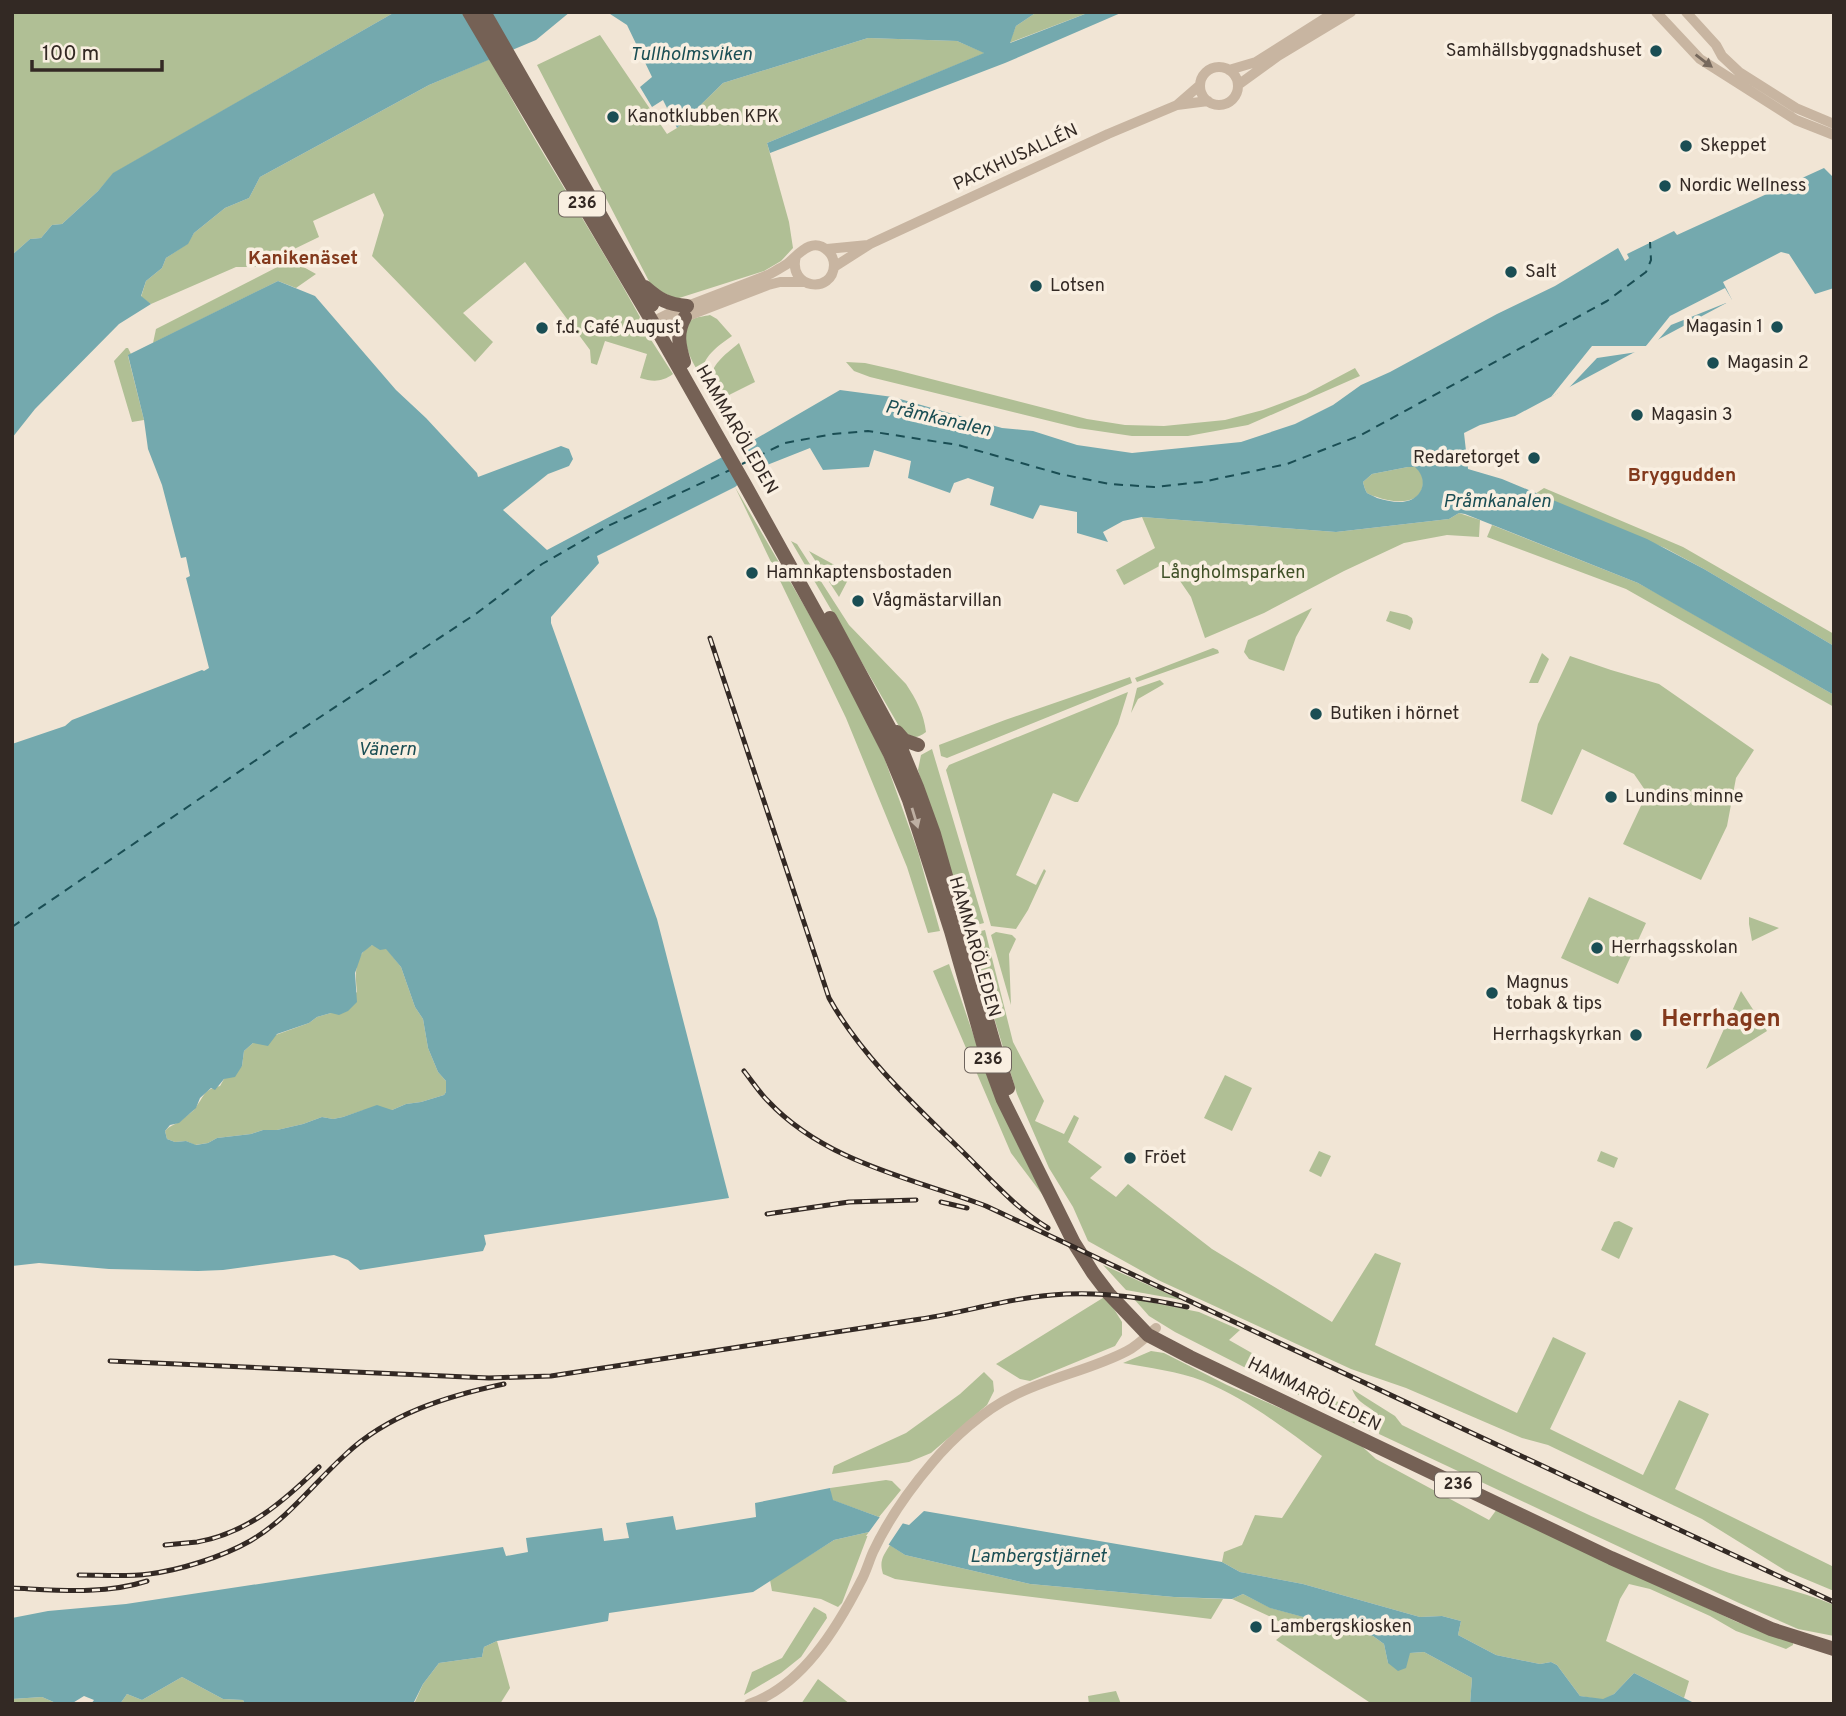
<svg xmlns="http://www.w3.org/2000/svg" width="1846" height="1716" viewBox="0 0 1846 1716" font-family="Overpass,sans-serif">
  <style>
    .green { fill: #b0bf95 }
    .water { fill: #74a9ae; fill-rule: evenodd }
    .pier { fill: #f1e5d5 }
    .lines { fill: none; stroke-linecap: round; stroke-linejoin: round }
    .ferry { stroke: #1a4e54; stroke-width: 2; stroke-dasharray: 9 7; stroke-linecap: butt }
    .minor { stroke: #c8b5a1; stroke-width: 10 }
    .major { stroke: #756155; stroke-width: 14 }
    .rail-casing { stroke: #332924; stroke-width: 5 }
    .rail { stroke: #f9efe1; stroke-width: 2.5; stroke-dasharray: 8; stroke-linecap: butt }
    .oneway { fill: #76685c }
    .oneway2 { fill: #beafa2 }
    .poi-dot { fill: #1a4e54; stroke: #f9efe1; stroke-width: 2.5 }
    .labels { text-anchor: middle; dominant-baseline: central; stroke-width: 7; stroke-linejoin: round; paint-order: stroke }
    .shield { fill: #f9efe1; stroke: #6e645d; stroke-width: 2 }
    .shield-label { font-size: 16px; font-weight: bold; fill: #332924 }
    .poi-label { font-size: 18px; fill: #332924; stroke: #f9efe1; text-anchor: start }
    .street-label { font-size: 18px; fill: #332924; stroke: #f9efe1 }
    .park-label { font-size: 18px; fill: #405128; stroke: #f9efe1 }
    .water-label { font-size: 19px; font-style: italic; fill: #1a4e54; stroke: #f9efe1 }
    .neighbourhood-label { font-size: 19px; font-weight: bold; fill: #83391c; stroke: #f9efe1 }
    .district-label { font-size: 24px; font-weight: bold; fill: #83391c; stroke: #f9efe1 }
  </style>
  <rect width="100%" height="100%" fill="#f1e5d5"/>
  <path class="green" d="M 12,12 L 395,12 L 114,173 L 98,191 L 62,224 L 52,225 L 41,238 L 30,239 L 12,255 Z
    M 1037,12 L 1090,12 L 1009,43 L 1016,26 Z
    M 600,35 L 667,134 L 677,128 L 723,83 L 868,38 L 957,41 L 985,53 L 767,143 L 789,222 L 793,248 L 781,261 L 764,271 L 676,299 L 652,287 L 537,65 Z
    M 490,59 C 536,147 592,230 640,317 L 637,324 L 642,330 L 646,332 L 673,374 C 662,382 653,382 640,378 L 647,354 L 605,341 L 597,365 L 591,363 L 590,350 L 525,262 L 463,313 L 493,342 L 475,362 L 372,256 L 384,215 L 374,193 L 313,221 L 319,237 L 257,267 L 236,267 L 151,304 L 141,297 L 146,281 L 162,268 L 166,258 L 187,244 L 194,233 L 225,208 L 249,198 L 260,177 L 429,85 Z
    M 291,260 L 316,274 L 296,288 L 278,281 L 153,343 L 156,329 Z
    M 710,315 L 717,319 L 732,336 C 717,347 702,356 702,376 C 692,365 675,330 693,319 C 697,317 705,316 710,315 Z
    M 739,343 L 755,382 L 717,401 C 702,372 717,361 739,343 Z
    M 126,348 L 128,348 L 131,354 L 128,356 L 144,420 L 132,422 L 114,361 Z
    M 846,362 L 865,363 L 896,370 L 1087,419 L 1125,425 L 1164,426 L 1225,420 L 1263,410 L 1306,394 L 1355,368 L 1360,376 L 1248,425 L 1188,436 L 1132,436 L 1078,428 L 870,377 L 854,371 Z
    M 1408,467 L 1416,467 C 1420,472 1423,475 1423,482 C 1423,506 1393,503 1377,497 C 1374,496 1370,495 1367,493 C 1365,490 1364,486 1363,482 L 1372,474 Z
    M 735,487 L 841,669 L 884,757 L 918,852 L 940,931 L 928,933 L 907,867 L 846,718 Z
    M 1544,488 L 1683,547 L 1834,634 L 1834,646 L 1704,569 L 1665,548 L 1535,494 Z
    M 1459,513 L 1480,520 L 1479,537 L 1447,535 L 1404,543 L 1344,571 L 1264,613 L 1205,638 L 1191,597 L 1167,562 L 1124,585 L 1116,570 L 1155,548 L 1142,517 L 1336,532 L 1449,519 Z
    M 1492,525 L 1638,583 L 1660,595 L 1834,695 L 1834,707 L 1626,589 L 1487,537 Z
    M 791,541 L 797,544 L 849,625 L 906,684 C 916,699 924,714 926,732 C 917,739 912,738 903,733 Z
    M 809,551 L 851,574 L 839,597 Z
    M 1312,608 L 1296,637 L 1284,671 L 1249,659 L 1244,652 L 1248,640 Z
    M 1390,611 L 1407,615 L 1412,618 L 1413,622 L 1410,630 L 1386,621 Z
    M 1213,648 L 1218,650 L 1219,653 L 1137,682 L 1135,678 Z
    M 1542,653 L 1549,659 L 1538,683 L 1529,683 Z
    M 1570,656 L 1611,670 L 1659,684 L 1754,750 L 1736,778 L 1727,826 L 1701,880 L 1623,844 L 1647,793 L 1634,774 L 1582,749 L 1552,815 L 1521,801 L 1538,724 Z
    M 1130,677 L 1132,683 L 947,758 L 941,756 L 939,745 L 1005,720 Z
    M 1160,680 L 1164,684 L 1138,699 L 1131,713 L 1137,688 Z
    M 1128,692 L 1118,724 L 1078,802 L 1075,802 L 1053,793 L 1016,875 L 1036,885 L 1044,869 L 1046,871 L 1028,910 L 1016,929 L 991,926 L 946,770 L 949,765 Z
    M 932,749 L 984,923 L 965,928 L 918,770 L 921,755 Z
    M 1589,897 L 1646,923 L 1618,984 L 1561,958 Z
    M 1749,917 L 1779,928 L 1752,941 L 1749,924 Z
    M 985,930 L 1013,1042 L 1044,1101 L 1035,1121 L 1064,1134 L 1074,1115 L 1079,1118 L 1068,1142 L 1102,1167 L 1090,1178 L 1116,1197 L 1128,1184 L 1212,1249 L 1332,1322 L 1375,1253 L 1401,1263 L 1375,1345 L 1517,1413 L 1553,1337 L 1586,1353 L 1550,1429 L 1643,1475 L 1679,1400 L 1709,1414 L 1675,1489 L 1834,1567 L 1834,1591 L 1786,1571 L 1702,1519 L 1548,1445 L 1522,1438 L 1406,1388 L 1351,1369 L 1158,1280 L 1088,1241 L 1073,1207 L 1049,1168 L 1017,1094 L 969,934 Z
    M 996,932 L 1012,935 L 1016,939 L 1009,954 L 1011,1005 L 991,935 Z
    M 372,945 L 386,948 L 401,967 L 415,1007 L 423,1019 L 428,1048 L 438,1072 L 446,1081 L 446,1092 L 444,1095 L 421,1102 L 406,1104 L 392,1110 L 364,1110 L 343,1117 L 333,1119 L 322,1117 L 303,1124 L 277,1130 L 263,1130 L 251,1134 L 217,1138 L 208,1143 L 195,1145 L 186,1141 L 175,1142 L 167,1139 L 165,1131 C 170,1125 177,1124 183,1119 C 187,1115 193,1112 196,1107 C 205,1095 203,1090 220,1086 L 224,1079 L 242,1066 L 244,1051 L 253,1043 L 309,1023 L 317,1017 L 331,1013 L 357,992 C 355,975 354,954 372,945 Z
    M 949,964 L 992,1089 L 1054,1210 L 1011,1153 L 933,971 Z
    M 1741,991 L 1767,1031 L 1706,1069 Z
    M 1225,1075 L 1252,1088 L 1232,1131 L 1204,1118 Z
    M 1319,1151 L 1331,1156 L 1321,1177 L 1309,1171 Z
    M 1601,1151 L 1618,1158 L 1614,1168 L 1597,1161 Z
    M 1619,1221 L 1633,1228 L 1619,1259 L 1601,1250 L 1614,1222 Z
    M 1103,1265 L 1182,1300 L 1126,1290 Z
    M 1106,1296 L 1122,1322 L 1122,1335 L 1115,1346 L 1030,1381 L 1020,1379 L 996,1364 Z
    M 1134,1299 L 1199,1312 L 1240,1330 L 1229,1340 L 1340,1403 C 1355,1407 1373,1413 1370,1431 L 1175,1332 L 1149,1316 Z
    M 1151,1351 L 1164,1353 L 1227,1385 L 1356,1441 L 1376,1459 L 1489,1520 L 1497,1509 L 1737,1622 L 1768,1633 L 1793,1640 L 1793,1645 L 1786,1649 L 1736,1631 L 1710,1616 L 1650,1589 L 1629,1584 L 1620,1599 L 1606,1641 L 1689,1681 L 1684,1698 L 1634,1673 L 1614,1694 L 1603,1700 L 1580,1696 L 1557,1665 L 1551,1662 L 1540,1664 L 1496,1655 L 1458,1635 L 1461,1621 L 1442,1616 L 1420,1617 L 1303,1584 L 1240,1572 L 1222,1562 L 1224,1552 L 1242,1545 L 1255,1515 L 1282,1518 L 1322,1456 C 1284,1428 1247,1399 1203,1381 C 1178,1371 1149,1368 1123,1363 Z
    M 984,1372 L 993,1381 L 994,1391 L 987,1405 L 931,1453 L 909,1462 L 832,1474 L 834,1466 L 906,1433 L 960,1394 Z
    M 1352,1389 L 1395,1416 L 1402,1425 C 1504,1475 1606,1526 1712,1567 C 1752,1582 1795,1588 1834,1605 L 1834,1636 L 1798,1629 L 1739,1603 L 1379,1434 C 1383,1402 1361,1413 1352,1389 Z
    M 886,1480 L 892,1481 L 901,1490 L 879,1517 L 832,1500 L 830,1488 Z
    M 869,1532 L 842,1603 L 838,1607 L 821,1599 L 772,1591 L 770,1580 L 834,1540 Z
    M 890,1545 L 905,1555 L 1030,1584 L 1174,1597 L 1223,1599 L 1211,1619 L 943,1586 L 895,1579 L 883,1574 C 879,1561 883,1556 890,1545 Z
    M 1243,1594 L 1271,1608 L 1373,1636 L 1384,1644 L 1388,1663 L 1410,1653 L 1424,1652 L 1472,1678 L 1470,1704 L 1372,1704 L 1276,1640 L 1291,1628 L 1271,1617 L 1232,1599 Z
    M 814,1607 L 826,1614 L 827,1618 L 801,1657 L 781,1673 L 744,1695 L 752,1672 L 782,1658 Z
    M 497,1641 L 510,1688 L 500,1704 L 414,1704 L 423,1684 L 439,1663 L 482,1657 L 484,1647 Z
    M 182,1677 L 223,1699 L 243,1700 L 245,1704 L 120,1704 L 127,1694 L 142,1700 Z
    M 818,1679 L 850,1704 L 801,1704 Z
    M 1116,1691 L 1121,1704 L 1089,1704 L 1088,1696 Z
    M 42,1697 L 58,1704 L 12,1704 L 12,1699 Z"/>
  <path class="water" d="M 395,12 L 570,12 L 536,40 L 429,85 L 260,177 L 249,198 L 225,208 L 194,233 L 188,244 L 166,258 L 162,268 L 146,281 L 141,296 L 151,304 L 119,324 L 35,409 L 12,438 L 12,255 L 30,239 L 41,238 L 52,225 L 62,224 L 98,191 L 113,173 Z
    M 607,12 L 1037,12 L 1016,26 L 1010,43 L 1090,12 L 1123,12 L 1005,63 L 770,153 L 767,143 L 984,53 L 957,41 L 868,38 L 723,83 L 677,128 L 663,100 L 652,107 L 640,87 L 652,77 L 627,25 Z
    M 1824,168 L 1834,178 L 1834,288 L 1815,294 L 1789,254 L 1781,252 L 1723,282 L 1732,300 L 1515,416 L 1480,425 L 1464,433 L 1468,469 L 1502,479 L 1647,539 L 1704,569 L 1834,646 L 1834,695 L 1638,583 L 1465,514 L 1459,513 L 1449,519 L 1336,532 L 1142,517 L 1123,521 L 1103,532 L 1108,542 L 1077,533 L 1077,512 L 1040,505 L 1033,519 L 990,505 L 994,487 L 968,478 L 954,483 L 950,493 L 908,478 L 911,461 L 874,450 L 869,467 L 823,470 L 810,448 L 757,469 L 735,487 L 597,556 L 599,563 L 551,617 L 551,623 L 657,919 L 729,1198 L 484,1235 L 486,1244 L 483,1251 L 360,1270 L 348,1260 L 334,1255 L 223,1270 L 198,1271 L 109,1269 L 39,1263 L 12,1266 L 12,744 L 65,726 L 72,720 L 202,670 L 204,671 L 209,668 L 186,578 L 190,576 L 186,557 L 181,558 L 162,485 L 148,449 L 144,420 L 128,355 L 278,281 L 315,296 L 396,390 L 426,418 L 477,473 L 478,477 L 561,446 L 569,449 L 573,459 L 569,466 L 548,474 L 503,510 L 547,550 L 745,445 L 840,390 L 893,397 L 1002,428 L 1033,431 L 1077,445 L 1132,453 L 1241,442 L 1295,424 L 1333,405 L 1361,385 L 1390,372 L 1497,314 L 1555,286 L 1618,248 L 1625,261 L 1629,258 L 1627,254 L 1674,231 L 1677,235 ZM 1408,467 L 1415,467 C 1431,482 1420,502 1400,502 C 1392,502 1384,500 1377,498 C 1374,496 1370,495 1367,493 C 1365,490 1364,486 1363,482 L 1372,474 ZM 372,945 L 380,950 L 386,949 L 401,967 L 415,1007 L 423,1019 L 428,1048 L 438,1072 L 446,1081 L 446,1092 L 444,1095 L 421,1102 L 406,1104 L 392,1110 L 377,1105 L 343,1117 L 333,1119 L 322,1117 L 303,1124 L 277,1130 L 263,1130 L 251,1134 L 217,1138 L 208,1143 L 196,1145 L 186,1141 L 175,1142 L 167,1139 L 165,1131 L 170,1125 L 179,1123 L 196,1108 L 200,1098 L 211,1088 L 215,1090 L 224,1079 L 235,1077 L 242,1066 L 244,1051 L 253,1043 L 268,1046 L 277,1034 L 309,1023 L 317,1017 L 331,1013 L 339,1015 L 348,1011 L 357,1002 L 355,973 L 362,953 Z
    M 830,1488 L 833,1500 L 879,1517 L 909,1525 L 924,1511 L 1222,1562 L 1240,1572 L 1303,1584 L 1420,1617 L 1442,1616 L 1461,1621 L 1458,1635 L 1496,1655 L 1540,1664 L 1551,1662 L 1557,1665 L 1580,1696 L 1603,1699 L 1614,1694 L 1634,1673 L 1692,1702 L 1692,1704 L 1470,1704 L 1472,1678 L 1424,1652 L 1410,1653 L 1406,1668 L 1398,1671 L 1388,1663 L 1384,1644 L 1373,1636 L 1270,1608 L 1243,1594 L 1232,1599 L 1174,1597 L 1030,1584 L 905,1555 L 869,1532 L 834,1540 L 753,1592 L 609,1613 L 608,1621 L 497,1641 L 484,1647 L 482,1657 L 439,1663 L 423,1684 L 413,1704 L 245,1704 L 243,1700 L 223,1699 L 182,1677 L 142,1700 L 127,1694 L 120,1704 L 91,1704 L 94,1700 L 84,1696 L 71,1704 L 58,1704 L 42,1697 L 12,1699 L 12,1618 L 48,1611 L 126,1604 L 503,1547 L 506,1556 L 528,1552 L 526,1538 L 602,1528 L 604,1541 L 629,1538 L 626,1523 L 673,1516 L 676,1530 L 756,1517 L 755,1503 Z"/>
  <path class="pier" d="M 1725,288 L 1734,303 L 1728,306 L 1726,303 L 1671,325 L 1652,347 L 1644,351 L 1597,358 L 1564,393 L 1561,392 L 1551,397 L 1592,346 L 1646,346 L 1670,316 Z
    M 741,444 L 757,473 L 747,482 L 722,454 Z
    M 882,1514 L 905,1520 L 887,1547 L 869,1536 L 866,1536 Z"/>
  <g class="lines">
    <path class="ferry" d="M 742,464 L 785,443 L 833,434 L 868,431 L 958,445 L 1060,474 L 1110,484 L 1154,487 L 1202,482 L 1287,464 L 1361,435 L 1607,301 L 1646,272 L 1651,260 L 1650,242
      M 12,927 L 281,743 L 477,613 L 542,564 L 608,526 L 730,470"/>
    <path class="minor" d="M 1656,12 L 1700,59 L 1796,120 L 1834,135
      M 1686,12 L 1716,45 L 1722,56 L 1739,72 L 1796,108 L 1834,124
      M1200 86a19 19 0 1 1 38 0a19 19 0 1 1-38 0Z
      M 1229,70 L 1256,62 L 1335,12
      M 1238,85 L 1278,56 L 1351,12
      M 1177,105 L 1208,101
      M 827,249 L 868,245
      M 834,267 L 870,244 L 1108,134 L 1177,105 L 1200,85
      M 652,322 L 672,312 L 768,275 C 775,271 781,268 787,264 C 799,254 812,236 828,251 C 832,255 834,260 834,265 C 833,295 787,289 796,256
      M 656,328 L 768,285 L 780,282 L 804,282
      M 749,1704 C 802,1686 837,1628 861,1581 C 866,1572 869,1561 873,1552 C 888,1520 909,1490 932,1463 C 952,1439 984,1410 1013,1396 C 1049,1377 1091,1370 1127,1351 C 1137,1346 1147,1336 1156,1328"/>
    <path class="major" d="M 469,12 L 656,328 L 744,483 L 840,656 L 890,754 L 909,800 L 951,931 L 986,1054 L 1003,1100 L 1074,1243 L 1093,1273 L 1109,1294 L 1148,1335 L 1190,1357 L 1611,1558 L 1771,1629 L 1834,1649
      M 484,12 L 652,305
      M 645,287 C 660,300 667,304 687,306
      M 684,362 C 679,345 676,333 685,317
      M 830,618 L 902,751 L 917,787 L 934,834 L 996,1051 L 1008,1088
      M 897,732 L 904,740 L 918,745"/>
    <g class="rail-casing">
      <path id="rail" d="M 710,638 L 829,998 C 863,1059 918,1108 967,1156 C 992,1181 1017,1209 1048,1228
        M 744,1071 C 752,1081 759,1092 768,1101 C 825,1162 911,1178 986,1206 L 1834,1602
        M 941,1202 L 967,1208
        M 767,1214 L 849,1202 L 916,1200
        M 110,1361 L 489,1378 L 551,1376 C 672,1358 793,1338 914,1320 C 964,1313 1015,1296 1066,1294 C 1106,1292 1147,1298 1187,1307
        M 165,1545 C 176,1544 187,1543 197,1542 C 248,1533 284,1501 319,1467
        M 79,1575 C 102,1575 126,1577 149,1574 C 180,1570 222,1557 250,1541 C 288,1519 313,1484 345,1455 C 388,1414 447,1396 504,1384
        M 12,1588 C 57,1590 104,1595 147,1581"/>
    </g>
    <use href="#rail" class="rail"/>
  </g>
  <defs><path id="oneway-solid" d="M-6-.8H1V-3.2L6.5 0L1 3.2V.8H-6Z" transform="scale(1.75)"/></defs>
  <use class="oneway" href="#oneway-solid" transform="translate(1704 61) rotate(37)"/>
  <use class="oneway2" href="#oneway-solid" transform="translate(915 818) rotate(73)"/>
  <g class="poi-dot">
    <circle cx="1656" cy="51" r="7"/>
    <circle cx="613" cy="117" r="7"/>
    <circle cx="1686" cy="146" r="7"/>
    <circle cx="1665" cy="186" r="7"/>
    <circle cx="1511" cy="272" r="7"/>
    <circle cx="1036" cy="286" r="7"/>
    <circle cx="1777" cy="327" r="7"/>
    <circle cx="542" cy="328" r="7"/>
    <circle cx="1713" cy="363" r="7"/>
    <circle cx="1637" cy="415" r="7"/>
    <circle cx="1534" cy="458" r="7"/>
    <circle cx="752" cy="573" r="7"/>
    <circle cx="858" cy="601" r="7"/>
    <circle cx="1316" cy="714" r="7"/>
    <circle cx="1611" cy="797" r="7"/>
    <circle cx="1597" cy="948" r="7"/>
    <circle cx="1492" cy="993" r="7"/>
    <circle cx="1636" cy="1035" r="7"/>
    <circle cx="1130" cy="1158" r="7"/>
    <circle cx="1256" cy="1627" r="7"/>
  </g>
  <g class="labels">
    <g class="shield">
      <rect x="559" y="191.5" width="46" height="25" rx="5"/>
      <rect x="965" y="1047.5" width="46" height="25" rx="5"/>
      <rect x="1435" y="1472.5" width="46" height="25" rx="5"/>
    </g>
    <g class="shield-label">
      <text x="582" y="204">236</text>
      <text x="988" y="1060">236</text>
      <text x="1458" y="1485">236</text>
    </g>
    <g class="poi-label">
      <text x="1642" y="51" text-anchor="end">Samhällsbyggnadshuset</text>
      <text x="627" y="117">Kanotklubben KPK</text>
      <text x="1700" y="146">Skeppet</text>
      <text x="1679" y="186">Nordic Wellness</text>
      <text x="1525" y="272">Salt</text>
      <text x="1050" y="286">Lotsen</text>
      <text x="1763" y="327" text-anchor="end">Magasin 1</text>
      <text x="556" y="328">f.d. Café August</text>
      <text x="1727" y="363">Magasin 2</text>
      <text x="1651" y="415">Magasin 3</text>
      <text x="1520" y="458" text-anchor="end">Redaretorget</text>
      <text x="766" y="573">Hamnkaptensbostaden</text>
      <text x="872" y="601">Vågmästarvillan</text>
      <text x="1330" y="714">Butiken i hörnet</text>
      <text x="1625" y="797">Lundins minne</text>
      <text x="1611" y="948">Herrhagsskolan</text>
      <text x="1506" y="983">Magnus<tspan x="1506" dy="21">tobak &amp; tips</tspan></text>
      <text x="1622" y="1035" text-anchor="end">Herrhagskyrkan</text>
      <text x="1144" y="1158">Fröet</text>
      <text x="1270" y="1627">Lambergskiosken</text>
    </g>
    <g class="street-label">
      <text transform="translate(1016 158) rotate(-25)">PACKHUSALLÉN</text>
      <text transform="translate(736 430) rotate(60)">HAMMARÖLEDEN</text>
      <text transform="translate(974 947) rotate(74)">HAMMARÖLEDEN</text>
      <text transform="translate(1314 1395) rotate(26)">HAMMARÖLEDEN</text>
    </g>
    <g class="park-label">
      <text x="1233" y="573">Långholmsparken</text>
    </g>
    <g class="water-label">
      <text x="691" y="55">Tullholmsviken</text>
      <text transform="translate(938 419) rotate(13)">Pråmkanalen</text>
      <text x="1497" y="502">Pråmkanalen</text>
      <text x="387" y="750">Vänern</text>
      <text x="1038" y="1557">Lambergstjärnet</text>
    </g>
    <g class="neighbourhood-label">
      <text x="303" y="259">Kanikenäset</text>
      <text x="1682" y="476">Bryggudden</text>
    </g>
    <g class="district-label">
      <text x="1721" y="1020">Herrhagen</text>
    </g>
  </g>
  <rect width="1846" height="1716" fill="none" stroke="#332924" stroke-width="28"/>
  <path d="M32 60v10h130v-10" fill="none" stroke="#332924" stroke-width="3.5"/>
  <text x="42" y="60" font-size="21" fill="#332924" stroke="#f9efe1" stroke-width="5" paint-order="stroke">100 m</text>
</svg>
